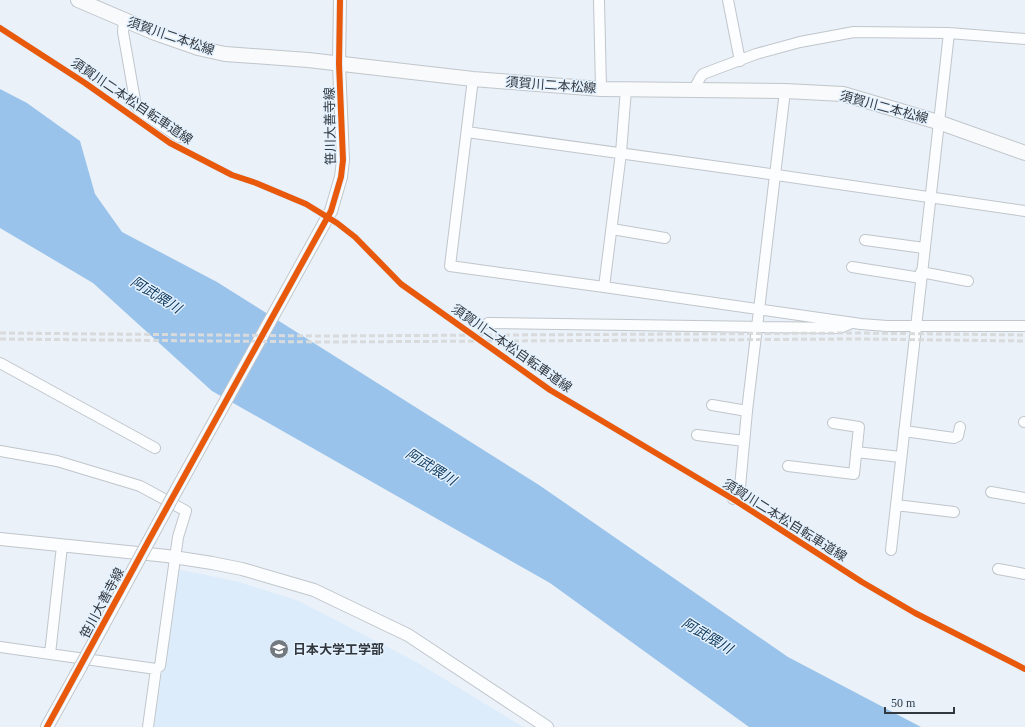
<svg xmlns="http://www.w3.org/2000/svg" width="1025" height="727" viewBox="0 0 1025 727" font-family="'Times New Roman','Noto Sans JP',serif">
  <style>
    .built { fill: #ddecfb }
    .water { fill: #99c3eb }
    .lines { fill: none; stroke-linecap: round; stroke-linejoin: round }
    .minor-casing { stroke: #c0c6cb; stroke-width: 12 }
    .tertiary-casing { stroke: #c0c6cb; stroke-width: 14 }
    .secondary-casing { stroke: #c0c6cb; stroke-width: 16 }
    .minor { stroke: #fcfdfe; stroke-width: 10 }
    .tertiary { stroke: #fcfdfe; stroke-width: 12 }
    .secondary { stroke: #f8fafb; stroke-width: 14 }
    .rail { stroke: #d8dadc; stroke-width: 3; stroke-dasharray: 6 3; stroke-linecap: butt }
    .tertiary-bridge-casing { stroke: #c0c6cb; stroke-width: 14; stroke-linecap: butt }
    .tertiary-bridge { stroke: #fcfdfe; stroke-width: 12 }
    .cycleway-casing { stroke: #e4f1fe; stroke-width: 8 }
    .cycleway { stroke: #e8590c; stroke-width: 6 }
    .labels { text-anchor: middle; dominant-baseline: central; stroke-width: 3; stroke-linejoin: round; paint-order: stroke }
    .street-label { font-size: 13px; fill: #32383e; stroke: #e4f1fe }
    .poi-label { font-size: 13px; font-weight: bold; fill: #32383e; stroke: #e4f1fe; text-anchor: start }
    .water-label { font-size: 14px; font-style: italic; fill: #0c375b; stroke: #e4f1fe }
  </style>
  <rect width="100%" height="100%" fill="#eaf1f8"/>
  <path class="built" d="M 177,569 L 239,582 L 299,601 L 420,664 L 523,727 L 154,727 Z"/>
  <path class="water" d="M 0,89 L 27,103 L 80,141 L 95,194 L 122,232 L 217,282 L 539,485 L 788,657 L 921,727 L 749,727 L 550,583 L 212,391 L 93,283 L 0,228 Z"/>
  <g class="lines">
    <g class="minor-casing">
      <path id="minor" d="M 599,0 L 601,89
        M 728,0 L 740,61
        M 124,20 L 123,32 L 136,106 L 139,110 L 179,137
        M 473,79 L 450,266 L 604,287 L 861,324 L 887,326 L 1025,326
        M 693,91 L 700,78 L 703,74 L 756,54 L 800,42 L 854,32 L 949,33 L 1025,39
        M 467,132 L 756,172 L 1025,211
        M 612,229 L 665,238
        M 865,240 L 924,248
        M 852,267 L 921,278
        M 921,272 L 968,281
        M 604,287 L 621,153 L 626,89
        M 488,323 L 840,328 L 852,323
        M 0,363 L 155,448
        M 712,405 L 747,411
        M 1024,422 L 1025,422
        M 904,431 L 954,438 L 958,436 L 960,427
        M 697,435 L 744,441
        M 0,451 L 57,461 L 140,486 L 186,511 L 178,537 L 160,666 L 156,669 L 0,647
        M 856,452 L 901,457
        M 788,466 L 854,474 L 859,427 L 833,423
        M 991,492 L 1025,498
        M 733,499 L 738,493 L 740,487 L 747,411 L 785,91
        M 896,505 L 954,512
        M 891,550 L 949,33
        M 998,569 L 1025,574
        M 50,654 L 62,546
        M 148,727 L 156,669"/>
    </g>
    <g class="tertiary-casing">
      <path id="tertiary" d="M 177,489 L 331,211 L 341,177 L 343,160 L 339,64 L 340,0
        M 0,539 L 167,556 L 212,563 L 242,569 L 314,590 L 408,635 L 547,727
        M 47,727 L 81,666"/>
    </g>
    <g class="secondary-casing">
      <path id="secondary" d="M 78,0 L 155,33 L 198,48 L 225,54 L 308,60 L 473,79 L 601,89 L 785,91 L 843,94 L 938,122 L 1025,153"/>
    </g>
    <use href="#minor" class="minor"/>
    <use href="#tertiary" class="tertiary"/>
    <use href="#secondary" class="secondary"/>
    <path class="rail" d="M 0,333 L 322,336 L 858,333 L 1025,335
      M 0,339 L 322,342 L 858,339 L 1025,341"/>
    <g class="tertiary-bridge-casing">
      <path id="tertiary-bridge" d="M 81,666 L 177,489"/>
    </g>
    <use href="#tertiary-bridge" class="tertiary-bridge"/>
    <g class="cycleway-casing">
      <path id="cycleway" d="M 0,28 L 85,83 L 170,143 L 232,175 L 256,183 L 306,204 L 337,223 L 355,237 L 401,284 L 550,390 L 733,499 L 862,582 L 915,613 L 1025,669
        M 47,727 L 149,540 L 331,211 L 341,177 L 343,160 L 339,64 L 340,0"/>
    </g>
    <use href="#cycleway" class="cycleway"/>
  </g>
  <defs>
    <g id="university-disc" transform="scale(1)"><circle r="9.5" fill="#72797f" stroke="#e4f1fe"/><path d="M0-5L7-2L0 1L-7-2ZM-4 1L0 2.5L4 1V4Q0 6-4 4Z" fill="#fff"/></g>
  </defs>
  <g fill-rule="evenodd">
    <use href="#university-disc" x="279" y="649"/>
  </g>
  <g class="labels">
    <g class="street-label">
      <text transform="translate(171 36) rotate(19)">須賀川二本松線</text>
      <text transform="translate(551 85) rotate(4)">須賀川二本松線</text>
      <text transform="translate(132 101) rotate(34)">須賀川二本松自転車道線</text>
      <text transform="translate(884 107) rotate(15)">須賀川二本松線</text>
      <text transform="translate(330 126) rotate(-91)">笹川大善寺線</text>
      <text transform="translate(512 348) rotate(35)">須賀川二本松自転車道線</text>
      <text transform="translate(785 520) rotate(32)">須賀川二本松自転車道線</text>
      <text transform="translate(102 603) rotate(-62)">笹川大善寺線</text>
    </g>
    <g class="poi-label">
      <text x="293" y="649">日本大学工学部</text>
    </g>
    <g class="water-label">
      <text transform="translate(156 295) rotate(32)">阿武隈川</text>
      <text transform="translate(431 467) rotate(32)">阿武隈川</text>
      <text transform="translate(707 636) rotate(31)">阿武隈川</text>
    </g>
  </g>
  <path d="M885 707v6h69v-6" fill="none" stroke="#32383e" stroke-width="2"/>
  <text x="891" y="707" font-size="12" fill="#32383e" stroke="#e4f1fe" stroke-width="3" paint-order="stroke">50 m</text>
</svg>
